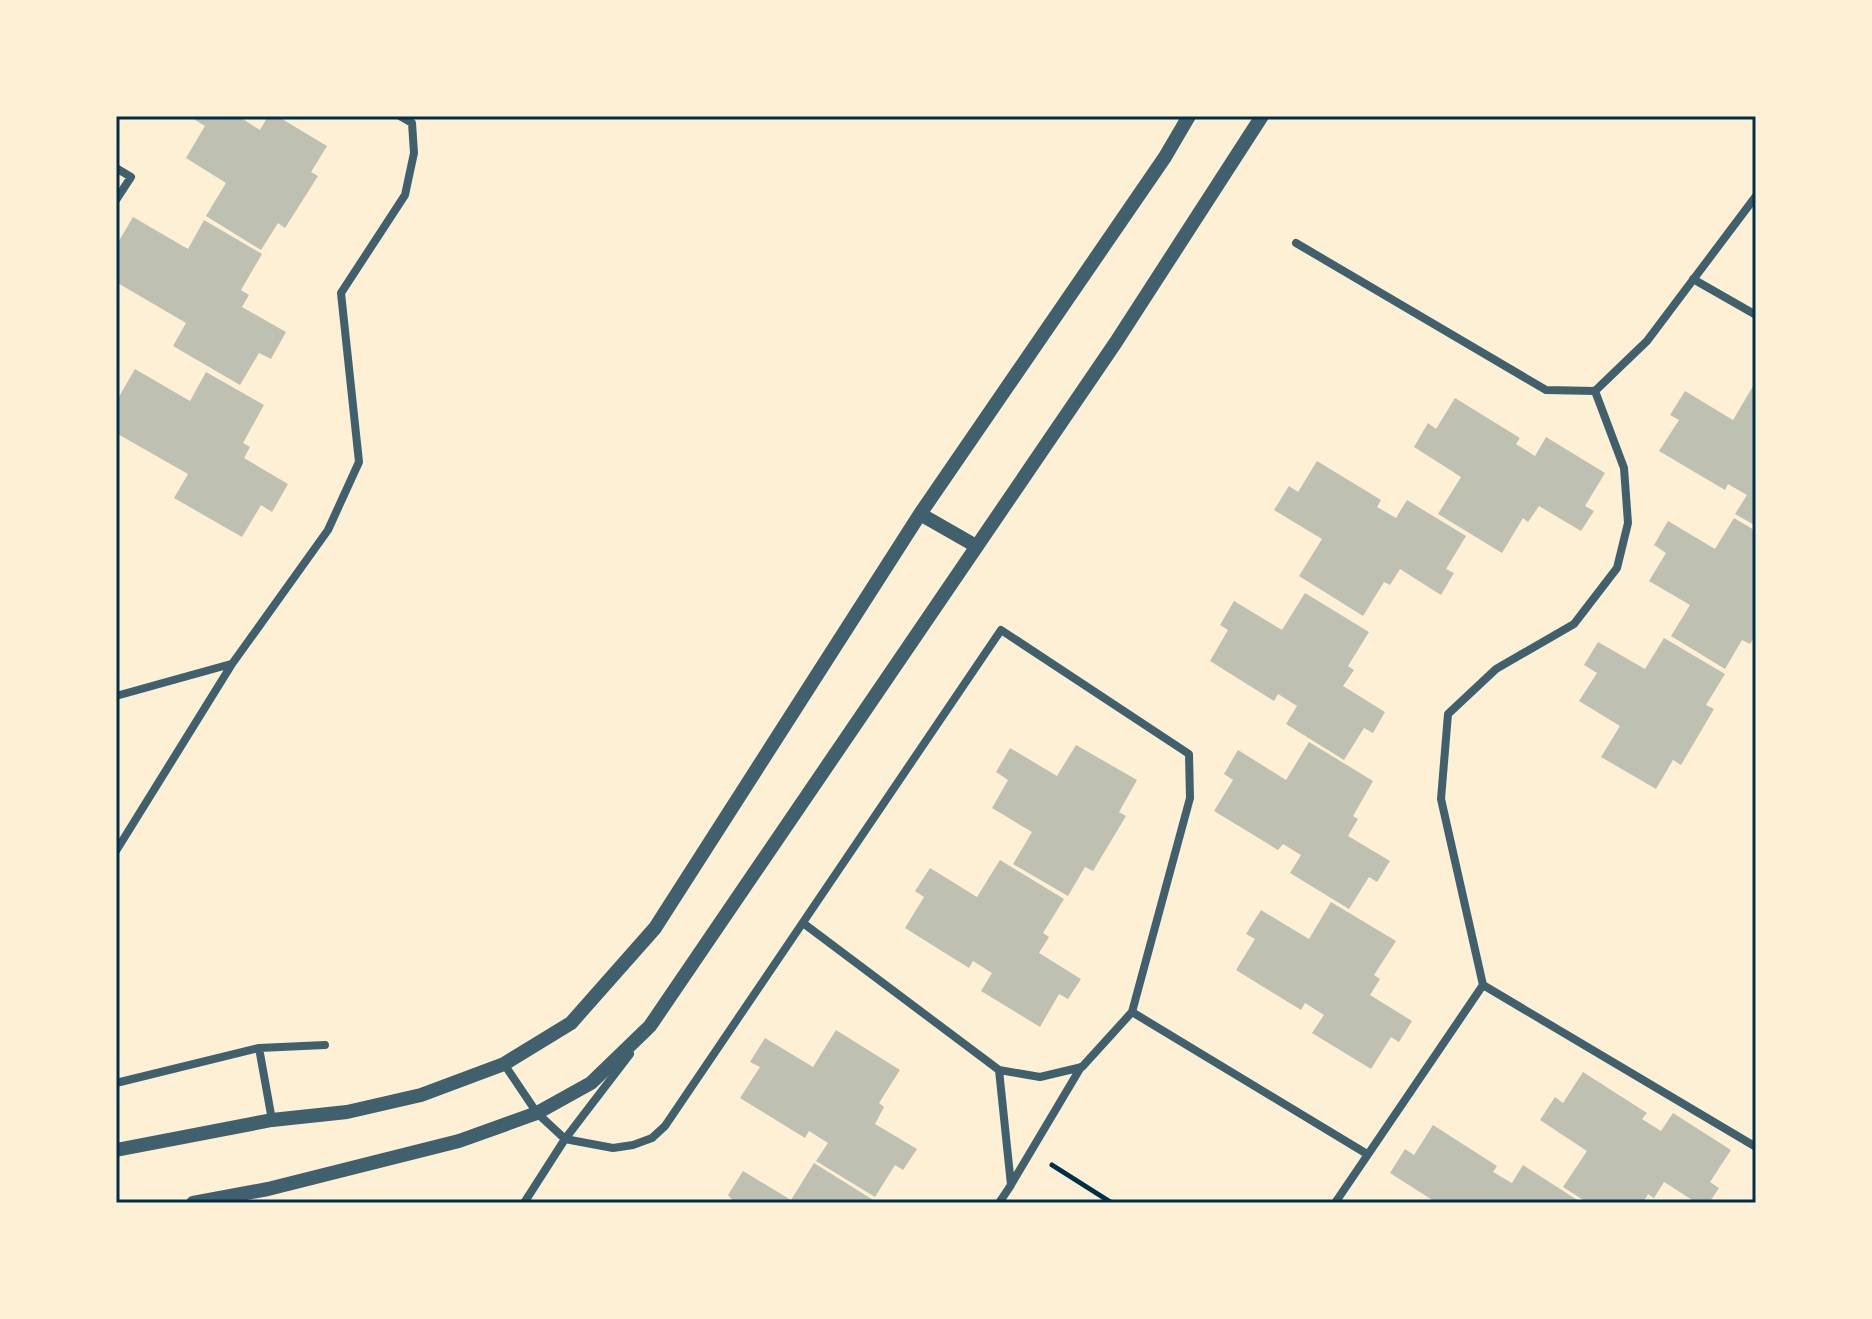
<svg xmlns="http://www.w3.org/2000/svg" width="1872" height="1319" viewBox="0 0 1872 1319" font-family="'Roboto Condensed',sans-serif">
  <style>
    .building { fill: #bec0b2 }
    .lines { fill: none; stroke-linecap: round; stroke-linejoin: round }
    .path { stroke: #003049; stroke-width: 5 }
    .minor { stroke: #3f606c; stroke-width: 8 }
    .tertiary { stroke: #3f606c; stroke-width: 14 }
    .neatline { fill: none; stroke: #003049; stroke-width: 3 }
  </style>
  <rect width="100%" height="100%" fill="#fdf0d5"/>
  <path class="building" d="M 198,116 L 238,116 L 260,130 L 268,116 L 277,116 L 327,146 L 311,172 L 318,176 L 285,228 L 278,223 L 261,250 L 206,216 L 226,183 L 186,158 L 205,126 L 195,120 Z
    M 133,217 L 188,249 L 204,220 L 262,254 L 241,290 L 249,295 L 242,307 L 286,332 L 271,359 L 259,353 L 240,385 L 173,346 L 186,323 L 116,282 L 116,246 Z
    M 135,369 L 190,401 L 206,372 L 264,405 L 243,443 L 250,447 L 244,458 L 288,484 L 272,512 L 261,505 L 242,537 L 174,498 L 188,474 L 116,433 L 116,402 Z
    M 1756,381 L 1756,526 L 1735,514 L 1747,495 L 1728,484 L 1725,490 L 1659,451 L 1679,420 L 1670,415 L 1685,391 L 1733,420 Z
    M 1455,398 L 1520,438 L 1516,444 L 1535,456 L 1546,437 L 1605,473 L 1585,506 L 1594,511 L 1581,531 L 1539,506 L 1528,522 L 1523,518 L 1502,553 L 1438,514 L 1461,477 L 1414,447 L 1428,423 L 1436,429 Z
    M 1317,461 L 1381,500 L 1377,507 L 1396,518 L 1407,500 L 1466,536 L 1446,569 L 1454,573 L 1441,595 L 1400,569 L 1390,585 L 1384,582 L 1363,616 L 1299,576 L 1322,539 L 1274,510 L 1289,486 L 1298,492 Z
    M 1734,518 L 1756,531 L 1756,635 L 1750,644 L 1742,640 L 1725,669 L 1671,636 L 1690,605 L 1649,581 L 1666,553 L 1654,545 L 1668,521 L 1715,549 Z
    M 1305,593 L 1369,632 L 1348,666 L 1354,670 L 1343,686 L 1385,712 L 1373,733 L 1364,728 L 1344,760 L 1286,724 L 1297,706 L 1278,694 L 1274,701 L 1210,661 L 1228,630 L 1220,625 L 1234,601 L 1282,630 Z
    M 1664,638 L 1725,674 L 1706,705 L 1714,709 L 1681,765 L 1673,760 L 1656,789 L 1601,757 L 1620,726 L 1579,701 L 1597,673 L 1584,665 L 1598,642 L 1645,669 Z
    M 1309,742 L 1373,781 L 1353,816 L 1358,819 L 1348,836 L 1390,861 L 1377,882 L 1369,877 L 1349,909 L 1290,873 L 1301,855 L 1283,844 L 1278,850 L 1214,811 L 1233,780 L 1224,774 L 1238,750 L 1286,780 Z
    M 1076,745 L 1137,780 L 1119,812 L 1126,816 L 1093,871 L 1085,867 L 1068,896 L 1013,864 L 1032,832 L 992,808 L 1008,780 L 996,772 L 1010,748 L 1057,776 Z
    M 1000,860 L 1064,899 L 1043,933 L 1049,937 L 1039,953 L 1081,979 L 1068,999 L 1059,994 L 1040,1027 L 981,991 L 992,973 L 973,961 L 969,968 L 905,928 L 924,897 L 915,891 L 930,868 L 977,897 Z
    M 1331,902 L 1396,941 L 1374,975 L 1380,979 L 1370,995 L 1412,1021 L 1399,1042 L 1391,1037 L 1371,1069 L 1312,1033 L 1324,1015 L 1305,1003 L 1301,1010 L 1236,970 L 1255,939 L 1246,934 L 1261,910 L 1309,939 Z
    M 836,1030 L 900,1070 L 879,1103 L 884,1107 L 875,1124 L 917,1149 L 903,1170 L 895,1165 L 875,1197 L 816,1161 L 828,1143 L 809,1131 L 805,1138 L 740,1098 L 760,1067 L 750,1062 L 765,1038 L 813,1067 Z
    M 1583,1072 L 1647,1113 L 1642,1119 L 1661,1131 L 1673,1113 L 1731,1150 L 1710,1182 L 1719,1188 L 1709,1203 L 1697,1203 L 1664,1182 L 1654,1198 L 1648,1194 L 1643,1203 L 1588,1203 L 1563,1187 L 1587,1151 L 1540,1120 L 1555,1097 L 1563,1103 Z
    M 1433,1125 L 1497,1166 L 1493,1172 L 1512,1183 L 1523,1165 L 1582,1203 L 1437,1203 L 1390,1173 L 1405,1149 L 1414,1155 Z
    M 814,1163 L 878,1203 L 735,1203 L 728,1195 L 743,1171 L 791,1200 Z"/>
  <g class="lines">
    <path class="path" d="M 1052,1165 L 1112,1203"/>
    <path class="minor" d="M 116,168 L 131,177 L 116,200
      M 1296,243 L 1546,390 L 1595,391 L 1647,341 L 1756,196
      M 1693,279 L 1756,315
      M 116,696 L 231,664
      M 116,851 L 232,664 L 328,530 L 359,462 L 341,293 L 405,195 L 414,153 L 412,123 L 400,116
      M 803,923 L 999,1070
      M 1483,985 L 1756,1147
      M 1132,1012 L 1367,1154
      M 259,1048 L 272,1120
      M 504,1064 L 537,1113 L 565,1139 L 613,1148 L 633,1145 L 652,1138 L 665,1126 L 1001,630 L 1189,754 L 1190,798 L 1132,1012 L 1082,1067 L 1040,1077 L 999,1070 L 1011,1185 L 999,1203
      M 116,1083 L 259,1048 L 325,1045
      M 1012,1183 L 1081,1067
      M 524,1203 L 565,1139 L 630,1054
      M 1335,1203 L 1483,985 L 1441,799 L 1448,714 L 1496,669 L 1574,624 L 1617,568 L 1628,523 L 1624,468 L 1595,391"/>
    <path class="tertiary" d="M 920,514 L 976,546
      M 116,1150 L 272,1120 L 347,1112 L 421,1095 L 504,1064 L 571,1023 L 655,928 L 920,514 L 1165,157 L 1189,116
      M 193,1203 L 268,1189 L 459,1141 L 537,1113 L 591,1083 L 650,1026 L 1116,342 L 1262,116"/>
  </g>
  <rect width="1872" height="1319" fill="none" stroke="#fdf0d5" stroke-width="236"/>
  <rect x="118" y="118" width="1636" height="1083" class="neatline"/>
</svg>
